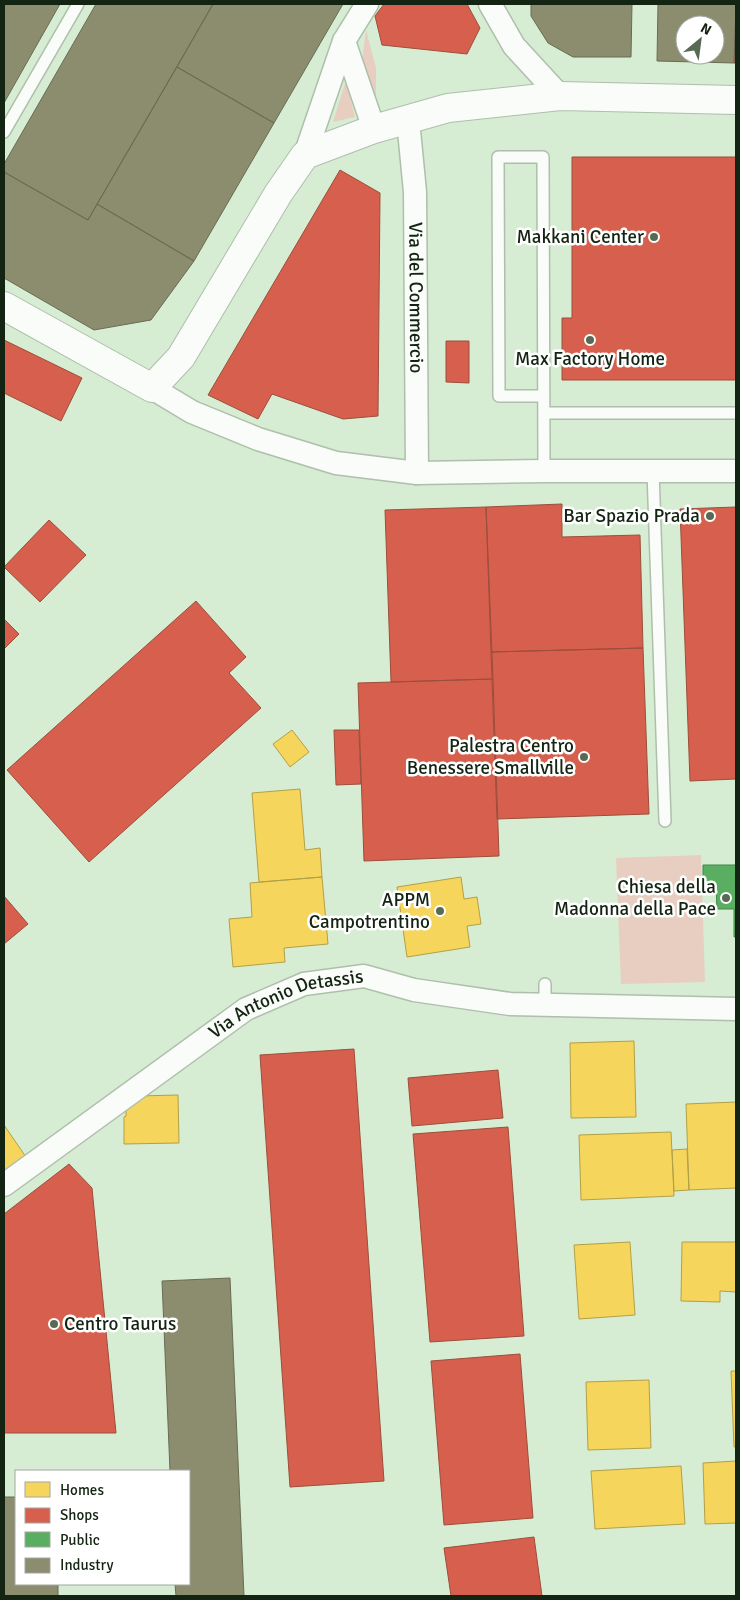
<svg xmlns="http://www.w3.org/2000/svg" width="740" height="1600" viewBox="0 0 740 1600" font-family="Signika,sans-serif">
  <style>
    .green { fill: #e8cec1 }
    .homes { fill: #f6d55c; stroke: #b2a046 }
    .shops { fill: #d6604d; stroke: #9c4e3b }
    .public { fill: #5aae61; stroke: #458549 }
    .industry { fill: #8c8c6e; stroke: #686d52; fill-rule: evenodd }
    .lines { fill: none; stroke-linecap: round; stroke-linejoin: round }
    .service-casing { stroke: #aebfab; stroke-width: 14 }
    .minor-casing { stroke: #aebfab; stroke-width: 25 }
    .tertiary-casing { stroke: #aebfab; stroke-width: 30 }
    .service { stroke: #f9fcf8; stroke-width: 11 }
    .minor { stroke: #f9fcf8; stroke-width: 22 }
    .tertiary { stroke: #f9fcf8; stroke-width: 28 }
    .poi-dot { fill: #586a56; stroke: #fff; stroke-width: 2 }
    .labels { text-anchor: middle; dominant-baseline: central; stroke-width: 5; stroke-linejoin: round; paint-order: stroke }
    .poi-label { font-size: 19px; fill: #142412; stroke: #fff; text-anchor: end }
    .street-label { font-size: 19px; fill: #142412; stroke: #fff }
  </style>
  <rect width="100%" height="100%" fill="#d6edd3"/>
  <path class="green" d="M 366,30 L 376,68 L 376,108 L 361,68 Z
    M 346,80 L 355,117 L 333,122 Z
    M 701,855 L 705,982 L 621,984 L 616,858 Z"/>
  <path class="homes" d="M 292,730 L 309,752 L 290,767 L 273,744 Z
    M 300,789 L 305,850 L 320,848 L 322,877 L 259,882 L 252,793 Z
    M 322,877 L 328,944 L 284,948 L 285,962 L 233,967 L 229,919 L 252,917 L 250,883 Z
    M 461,877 L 464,899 L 477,897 L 481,924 L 467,926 L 470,947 L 407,957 L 397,887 Z
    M 634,1041 L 636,1117 L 571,1118 L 570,1043 Z
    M 178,1095 L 179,1143 L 124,1144 L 124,1117 L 126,1116 L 126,1101 L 138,1096 Z
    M 736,1102 L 736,1188 L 689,1190 L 686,1104 Z
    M 4,1125 L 26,1157 L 4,1172 Z
    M 671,1132 L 674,1196 L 581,1200 L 579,1135 Z
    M 687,1149 L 689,1190 L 674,1191 L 672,1150 Z
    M 630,1242 L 635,1315 L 579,1319 L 574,1245 Z
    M 682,1242 L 736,1242 L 736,1292 L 720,1291 L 720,1302 L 681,1301 Z
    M 731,1371 L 736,1371 L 736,1447 L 734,1447 Z
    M 649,1380 L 651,1448 L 588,1450 L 586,1382 Z
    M 736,1461 L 736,1523 L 705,1524 L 703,1463 Z
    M 681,1466 L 685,1524 L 595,1529 L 591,1471 Z"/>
  <path class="shops" d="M 384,4 L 467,4 L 480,28 L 467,54 L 382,45 L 375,16 Z
    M 735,29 L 736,29 L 736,63 L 734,63 Z
    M 572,157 L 736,157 L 736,380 L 562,380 L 562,318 L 572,318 Z
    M 340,170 L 380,193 L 378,416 L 343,419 L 272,394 L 258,419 L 208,395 Z
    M 4,340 L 82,378 L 61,421 L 4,393 Z
    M 446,341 L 469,341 L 469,383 L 446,382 Z
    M 562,504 L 562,537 L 640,535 L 643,648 L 491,652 L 486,507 Z
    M 486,507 L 493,679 L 391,682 L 385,510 Z
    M 736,507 L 736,779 L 690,781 L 680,509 Z
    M 49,520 L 86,555 L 40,602 L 4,567 Z
    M 196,601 L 246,657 L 229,673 L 261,708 L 89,862 L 7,770 Z
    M 4,619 L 19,634 L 4,649 Z
    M 643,648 L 649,814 L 497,819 L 491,652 Z
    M 493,679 L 499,856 L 364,861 L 358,683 Z
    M 334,730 L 359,730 L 361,784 L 336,785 Z
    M 4,896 L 28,924 L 4,944 Z
    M 354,1049 L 384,1481 L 290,1487 L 260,1055 Z
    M 498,1070 L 503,1118 L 412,1126 L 408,1078 Z
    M 508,1127 L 524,1336 L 430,1342 L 413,1134 Z
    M 69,1164 L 92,1188 L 116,1433 L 4,1433 L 4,1214 Z
    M 520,1354 L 533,1518 L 444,1525 L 431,1361 Z
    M 534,1537 L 542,1596 L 451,1596 L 444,1548 Z"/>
  <path class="public" d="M 703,865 L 736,865 L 736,937 L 734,937 L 734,909 L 717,909 L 716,887 L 703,887 Z"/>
  <path class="industry" d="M 4,4 L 60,4 L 4,103 Z
    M 96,4 L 213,4 L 88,220 L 4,172 L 4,164 Z
    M 213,4 L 343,4 L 274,123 L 177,67 Z
    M 531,4 L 632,4 L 631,57 L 573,57 L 548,43 L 531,16 Z
    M 658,4 L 736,4 L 734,63 L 657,61 ZM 685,25 L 715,25 L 715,55 L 685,55 Z
    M 177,67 L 274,123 L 194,261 L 97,204 Z
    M 4,172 L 88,220 L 97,204 L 194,261 L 151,320 L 94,330 L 4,278 Z
    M 230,1278 L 244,1596 L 176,1596 L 175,1584 L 189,1584 L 189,1471 L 170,1471 L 162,1281 Z
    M 4,1497 L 16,1497 L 16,1584 L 58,1584 L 58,1596 L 4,1596 Z"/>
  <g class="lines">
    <g class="service-casing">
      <path id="service" d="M 4,132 L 78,4
        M 544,396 L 499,396 L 498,157 L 543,157 L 544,471
        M 544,413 L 736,413
        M 653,471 L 665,821
        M 545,984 L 545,1005"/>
    </g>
    <g class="minor-casing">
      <g id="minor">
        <path d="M 490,4 L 514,46 L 560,96"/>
        <path d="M 344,41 L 374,129"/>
        <path id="s1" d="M 408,120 L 415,192 L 417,473"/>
        <path d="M 305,155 L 344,41 L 367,4"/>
        <path d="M 152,388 L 192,412 L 258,439 L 336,463 L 417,473 L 544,471 L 736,471"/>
        <path id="s2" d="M 4,1185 L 246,1009 L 304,984 L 364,976 L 414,990 L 510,1004 L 736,1009"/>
      </g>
    </g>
    <g class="tertiary-casing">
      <path id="tertiary" d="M 4,306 L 152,388 L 181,357 L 278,194 L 305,155 L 374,129 L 448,108 L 560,96 L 736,100"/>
    </g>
    <use href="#service" class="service"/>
    <use href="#minor" class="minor"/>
    <use href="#tertiary" class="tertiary"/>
  </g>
  <g class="poi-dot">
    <circle cx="654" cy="237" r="5"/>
    <circle cx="590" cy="340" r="5"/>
    <circle cx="710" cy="516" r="5"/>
    <circle cx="584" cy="757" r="5"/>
    <circle cx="726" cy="898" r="5"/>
    <circle cx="440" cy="911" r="5"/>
    <circle cx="54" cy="1324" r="5"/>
  </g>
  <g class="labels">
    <g class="poi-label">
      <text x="644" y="237">Makkani Center</text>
      <text x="590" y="359" text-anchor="middle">Max Factory Home</text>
      <text x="700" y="516">Bar Spazio Prada</text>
      <text x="574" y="746">Palestra Centro<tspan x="574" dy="22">Benessere Smallville</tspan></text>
      <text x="716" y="887">Chiesa della<tspan x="716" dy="22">Madonna della Pace</tspan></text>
      <text x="430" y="900">APPM<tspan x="430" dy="22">Campotrentino</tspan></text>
      <text x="64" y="1324" text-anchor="start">Centro Taurus</text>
    </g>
    <g class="street-label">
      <text stroke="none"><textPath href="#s1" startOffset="178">Via del Commercio</textPath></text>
      <text stroke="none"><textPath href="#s2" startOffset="339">Via Antonio Detassis</textPath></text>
    </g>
  </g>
  <rect width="740" height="1600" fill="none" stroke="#142412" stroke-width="10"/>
  <rect x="15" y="1470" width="175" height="115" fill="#ffffff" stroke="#a1a7a0"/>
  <rect x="25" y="1482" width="25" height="15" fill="#f6d55c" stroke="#a1a7a0"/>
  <text x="60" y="1495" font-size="15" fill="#142412">Homes</text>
  <rect x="25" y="1508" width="25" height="15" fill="#d6604d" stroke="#a1a7a0"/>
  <text x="60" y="1520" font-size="15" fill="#142412">Shops</text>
  <rect x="25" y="1532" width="25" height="15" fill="#5aae61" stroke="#a1a7a0"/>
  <text x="60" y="1545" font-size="15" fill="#142412">Public</text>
  <rect x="25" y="1558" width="25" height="15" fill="#8c8c6e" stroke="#a1a7a0"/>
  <text x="60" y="1570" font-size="15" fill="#142412">Industry</text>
  <g transform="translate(700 40) rotate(29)"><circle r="24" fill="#ffffff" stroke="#a1a7a0"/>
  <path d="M0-4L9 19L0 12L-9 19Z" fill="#586a56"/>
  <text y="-8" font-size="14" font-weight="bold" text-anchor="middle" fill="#142412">N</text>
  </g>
</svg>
